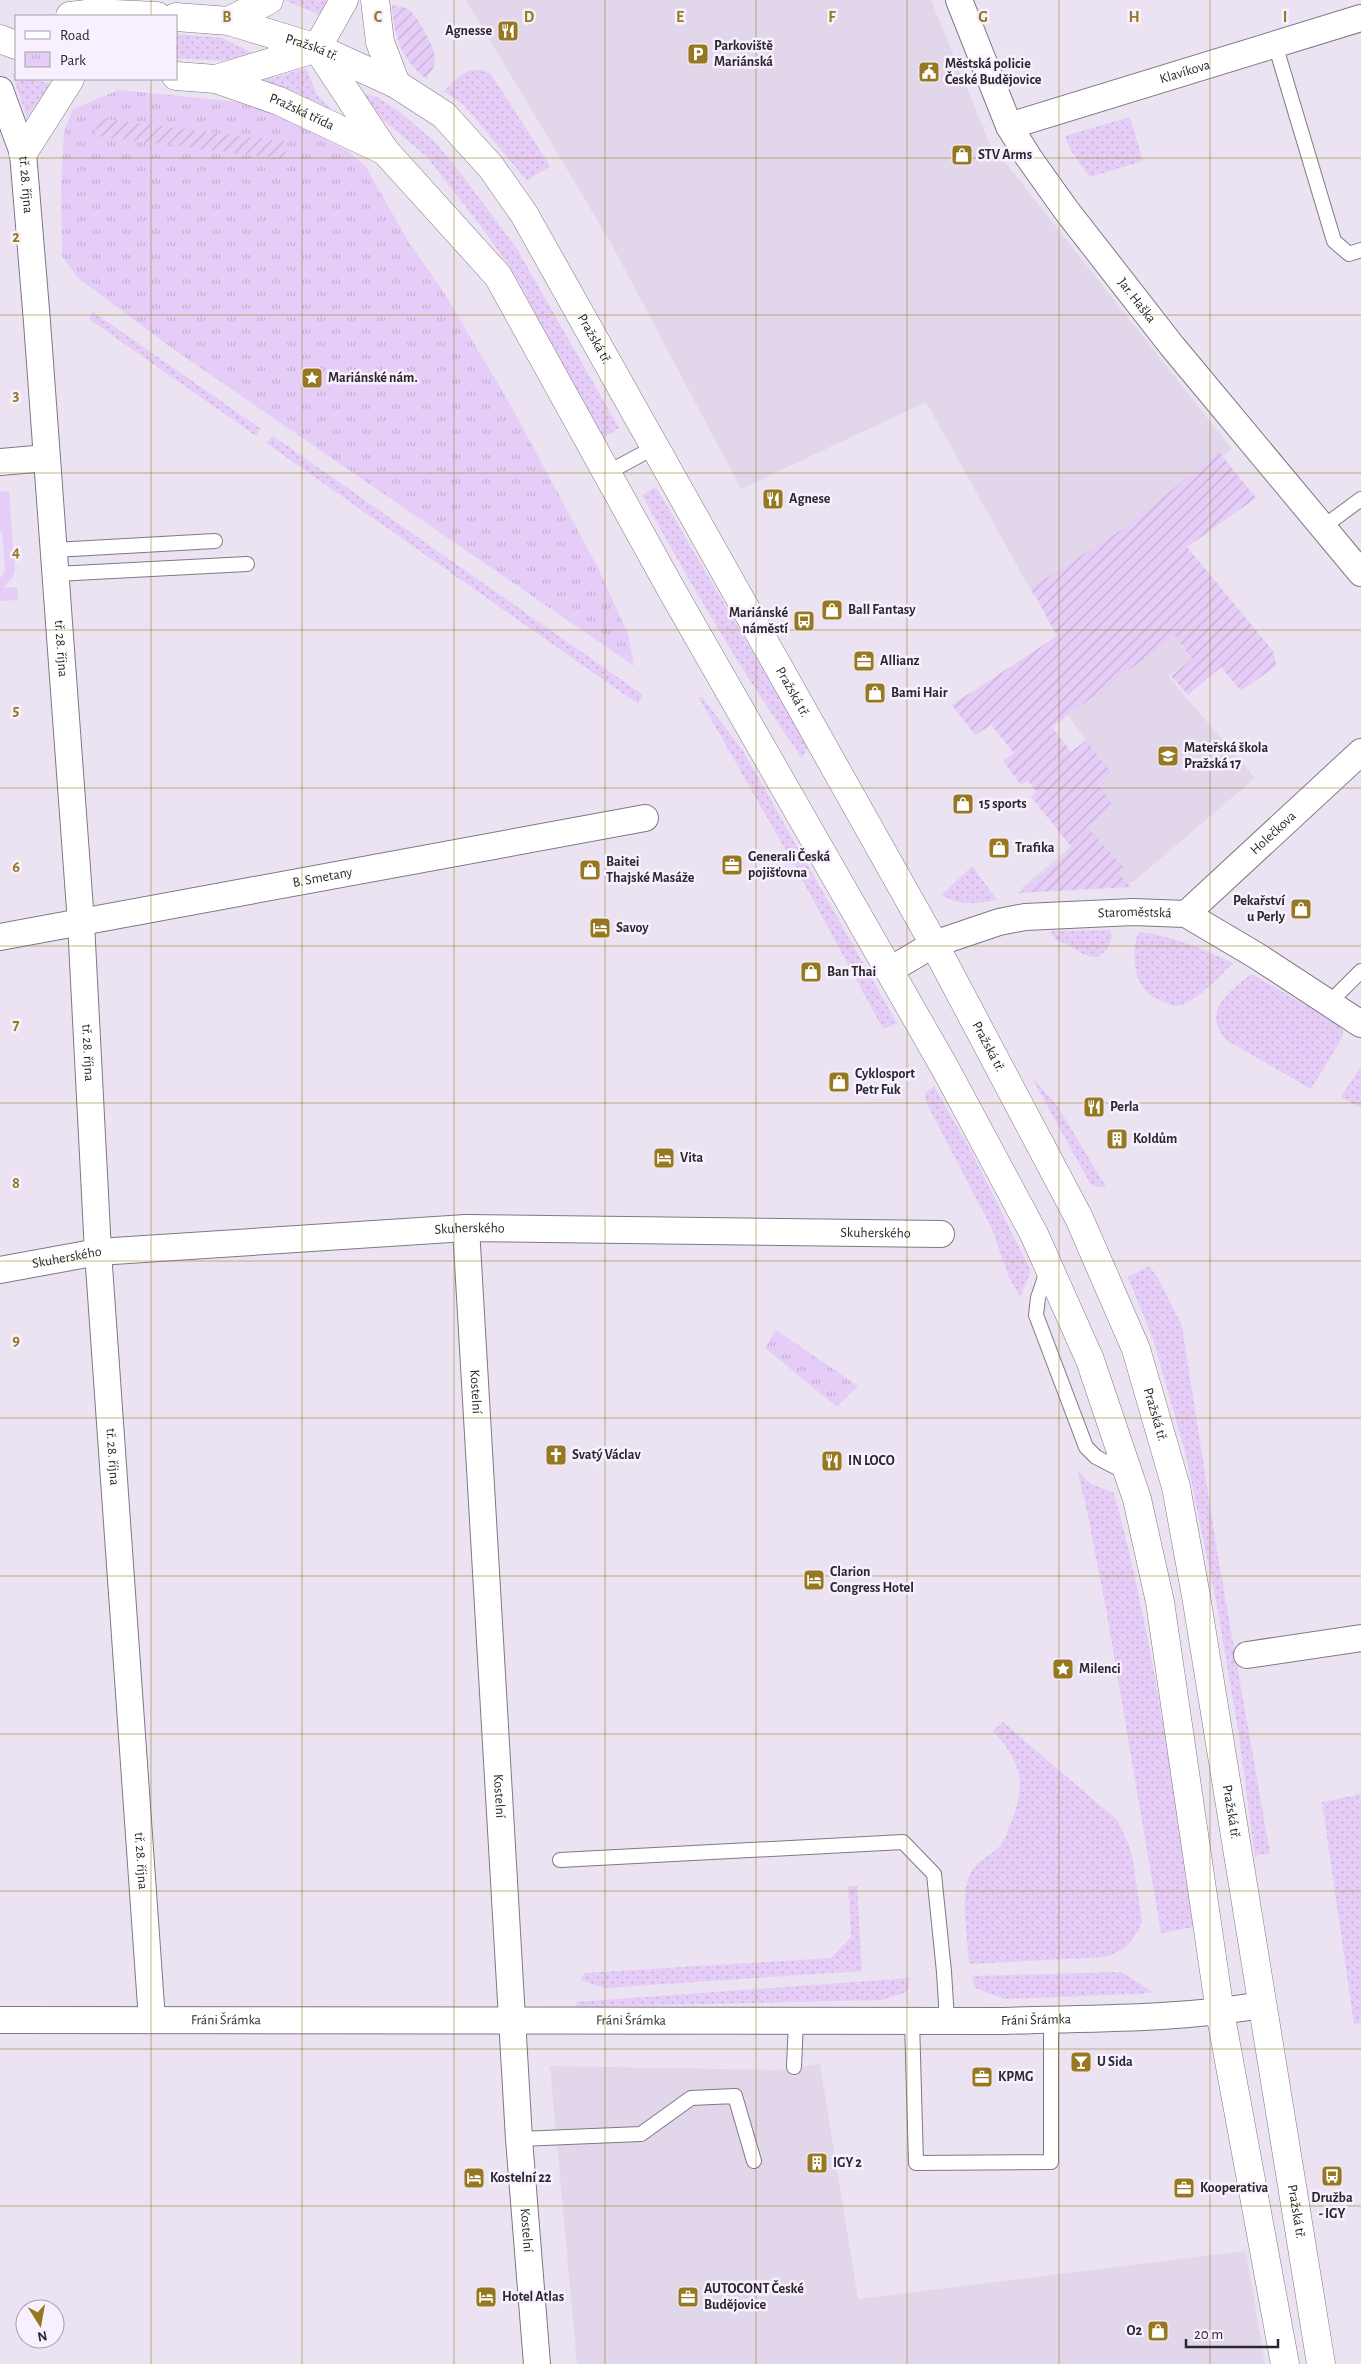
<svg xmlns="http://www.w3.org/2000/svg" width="1361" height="2364" viewBox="0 0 1361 2364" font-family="'Alegreya Sans',sans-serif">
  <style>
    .built { fill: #e2d6eb }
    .grass { fill: url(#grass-dots) }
    .park { fill: url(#park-tufts) }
    .garden { fill: url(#garden-furrows) }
    .pitch { fill: #e5cdf7 }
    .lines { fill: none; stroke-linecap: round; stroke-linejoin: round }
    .lane-casing { stroke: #7f7884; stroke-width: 16 }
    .street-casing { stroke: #7f7884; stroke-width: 28 }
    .secondary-casing { stroke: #7f7884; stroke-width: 29 }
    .lane { stroke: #fff; stroke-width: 14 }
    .street { stroke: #fff; stroke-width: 26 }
    .secondary { stroke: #fff; stroke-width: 28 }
    .grid { fill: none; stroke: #967820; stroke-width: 1; stroke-opacity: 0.55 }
    .labels { text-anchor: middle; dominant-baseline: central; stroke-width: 5; stroke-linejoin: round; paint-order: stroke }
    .poi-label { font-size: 14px; font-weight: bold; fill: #2b282d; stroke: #f8f0fe; text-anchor: start }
    .street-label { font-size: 14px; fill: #2b282d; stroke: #f8f0fe }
    .grid-label { font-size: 16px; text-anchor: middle; font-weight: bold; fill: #967820; stroke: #f8f0fe; stroke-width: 5; stroke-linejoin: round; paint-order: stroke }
  </style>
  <defs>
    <pattern id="grass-dots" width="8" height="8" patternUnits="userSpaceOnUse" patternTransform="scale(1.25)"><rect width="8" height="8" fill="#e5cdf7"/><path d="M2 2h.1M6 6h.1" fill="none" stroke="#c5b0d4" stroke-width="1.8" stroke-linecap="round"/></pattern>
    <pattern id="park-tufts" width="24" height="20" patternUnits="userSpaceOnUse" patternTransform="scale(1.25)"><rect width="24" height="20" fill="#e5cdf7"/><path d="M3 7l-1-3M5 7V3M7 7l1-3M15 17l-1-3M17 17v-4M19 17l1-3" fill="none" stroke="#c5b0d4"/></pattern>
    <pattern id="garden-furrows" width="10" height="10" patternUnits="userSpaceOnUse" patternTransform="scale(1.25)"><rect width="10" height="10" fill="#e5cdf7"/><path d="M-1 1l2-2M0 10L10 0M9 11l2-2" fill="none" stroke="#c5b0d4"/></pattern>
  </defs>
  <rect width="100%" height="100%" fill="#ebe3f1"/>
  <path class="built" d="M 466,0 L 931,0 L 989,142 L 1232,449 L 1034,596 L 926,402 L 741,489 L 612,245 Z
    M 1175,636 L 1192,659 L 1168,676 L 1255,778 L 1132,883 L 1020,889 L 1066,851 L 1084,827 L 1096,783 L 1110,772 L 1068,715 Z
    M 820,2064 L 858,2299 L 1246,2251 L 1265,2364 L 577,2364 L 550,2066 L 780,2070 Z"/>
  <path class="grass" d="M 284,0 L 331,0 L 320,15 Z
    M 176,34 L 222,38 L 254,54 L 223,61 L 176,58 Z
    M 306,68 L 317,95 L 343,121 L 250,79 L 276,77 Z
    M 471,70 L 483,70 L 491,74 L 550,166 L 527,181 L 465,106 L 444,91 L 461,75 Z
    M 12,73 L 16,75 L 16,79 L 32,79 L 51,84 L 27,118 Z
    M 361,92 L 377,97 L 400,112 L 437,144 L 462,175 L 517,249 L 619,428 L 602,439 L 517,278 L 484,230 L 427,157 L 368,107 Z
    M 1130,117 L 1143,161 L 1090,177 L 1071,151 L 1065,136 Z
    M 93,312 L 261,429 L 256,436 L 89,319 Z
    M 273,436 L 643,695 L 638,704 L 266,443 Z
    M 656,487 L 808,747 L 802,758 C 743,674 691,585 642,495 Z
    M 702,697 L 743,751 L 897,1023 L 883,1029 L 796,868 L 699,698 Z
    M 972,866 L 997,900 C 975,903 963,907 942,895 Z
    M 1110,930 L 1112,938 L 1107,949 L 1098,957 C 1080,957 1071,943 1055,940 L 1051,931 Z
    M 1138,932 C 1171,935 1203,949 1233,963 C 1220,976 1194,1005 1175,1006 C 1172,1006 1167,1003 1164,1002 C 1134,993 1130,960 1138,932 Z
    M 1251,974 L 1339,1024 L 1343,1030 L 1342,1038 L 1311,1089 L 1226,1040 C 1201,1011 1229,992 1251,974 Z
    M 1361,1066 L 1361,1108 L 1341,1097 Z
    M 1031,1076 L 1058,1107 L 1106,1187 L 1098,1187 L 1090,1183 Z
    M 934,1086 L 971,1151 L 1031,1271 L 1020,1298 L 1008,1275 L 992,1229 L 925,1100 L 925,1093 Z
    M 1149,1266 L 1159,1280 L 1182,1326 L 1218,1557 L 1270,1853 L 1255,1856 L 1238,1730 L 1217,1606 L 1186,1455 L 1153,1339 L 1128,1277 Z
    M 1077,1470 L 1091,1484 L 1114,1493 C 1153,1636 1172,1781 1194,1927 L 1161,1933 L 1106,1609 L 1087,1511 Z
    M 1003,1722 L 1117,1820 L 1126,1838 L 1132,1856 L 1142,1921 C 1136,1940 1124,1952 1104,1957 L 969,1964 C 968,1941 960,1898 969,1877 C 975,1860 990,1858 1001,1845 C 1005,1840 1007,1831 1010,1825 C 1027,1786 1022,1761 993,1731 Z
    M 1361,1794 L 1361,2023 L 1354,2024 L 1322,1802 Z
    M 848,1886 L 857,1886 L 862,1971 L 604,1988 L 581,1980 L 584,1973 L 831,1958 L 851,1937 Z
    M 1121,1972 L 1153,1992 L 1139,1994 L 1004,1999 L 975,1988 L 972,1976 Z
    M 910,1978 L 907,1992 L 881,2000 L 577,2007 L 576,2002 Z"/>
  <path class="park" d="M 119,90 L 259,104 L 349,152 L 366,167 L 409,243 L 443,291 L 511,406 L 598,568 L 628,634 L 634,666 L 173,349 L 78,278 L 62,256 L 61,186 L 64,131 L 73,109 Z
    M 776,1330 L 858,1386 L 837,1407 L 765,1348 Z"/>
  <path class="garden" d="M 392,5 C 397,6 404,7 408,9 C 417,15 434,46 435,57 C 436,66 430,73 426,79 C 402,60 393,35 392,5 Z
    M 98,118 L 287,142 L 285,159 L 95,136 Z
    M 1219,452 L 1256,498 L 1187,547 L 1273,651 L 1276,666 L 1241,691 L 1221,667 L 1188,695 L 1171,676 L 1192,659 L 1175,636 L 1052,727 L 1071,752 L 1086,740 L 1111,772 L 1097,783 L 1113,805 L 1087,827 L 1124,868 L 1118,873 L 1131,887 L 1019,893 L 1073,849 L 1031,797 L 1036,791 L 1028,781 L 1021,785 L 1003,761 L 1014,753 L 991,725 L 975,735 L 952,705 L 1057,636 L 1031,588 L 1127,526 Z"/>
  <path class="pitch" d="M 9,491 L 15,569 L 13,577 L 3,588 L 17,587 L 18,600 L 0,601 L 0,578 L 5,570 L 2,531 L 0,531 L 0,492 Z"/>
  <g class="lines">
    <g class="lane-casing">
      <path id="lane" d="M 1275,44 L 1334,241 L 1349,254 L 1361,250
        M 607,473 L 655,447
        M 1323,527 L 1361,499
        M 54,550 L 215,541
        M 56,574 L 247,564
        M 1329,1003 L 1361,971
        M 1048,1268 L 1038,1298 L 1036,1315 L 1086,1447 L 1096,1457 L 1127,1473
        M 560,1860 L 903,1842 L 934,1874 L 944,1972 L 947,2020
        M 912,2021 L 916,2163 L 1051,2162 L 1051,2019
        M 794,2067 L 796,2021
        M 519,2139 L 641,2134 L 691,2098 L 735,2096 L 754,2161"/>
    </g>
    <g class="street-casing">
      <g id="street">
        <path id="s1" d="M 959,0 L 1009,126 L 1029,158 L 1066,210 L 1172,346 L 1361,573"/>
        <path id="s2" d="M 0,90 L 23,153 L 37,322 L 81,923 L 98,1252 L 152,2020"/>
        <path id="s3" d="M 1009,126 L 1361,18"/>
        <path d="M 0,462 L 47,458"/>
        <path id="s4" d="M 1186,914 L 1361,752"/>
        <path id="s5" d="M 0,937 L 645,818"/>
        <path id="s6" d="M 890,970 L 934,944 L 999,922 L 1025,917 L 1133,912 L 1186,914 L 1257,956 L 1361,1024"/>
        <path id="s7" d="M 466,1228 L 519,2139 L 537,2364"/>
        <path id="s8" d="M 0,1270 L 98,1252 L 466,1228 L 941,1234"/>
        <path d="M 1247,1655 L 1361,1638"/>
        <path id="s9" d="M 0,2020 L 1004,2021 C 1090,2018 1176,2020 1261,2005"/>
      </g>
    </g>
    <g class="secondary-casing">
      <g id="secondary">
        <path d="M 375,0 L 380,42 L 396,84"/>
        <path d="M 70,16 L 94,13 L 157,16"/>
        <path id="s10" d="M 176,17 L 229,21 L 317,48 L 396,84 L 444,115 L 491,167 L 524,214 L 934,944 L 1079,1218 L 1136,1349 L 1176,1487 L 1196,1596 L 1321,2364"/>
        <path d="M 229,21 L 269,0"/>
        <path d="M 0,39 L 16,45"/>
        <path d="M 317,48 L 385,151 L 498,276 L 671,589 L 945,1068 L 1034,1234 L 1090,1360 L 1137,1499 L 1160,1602 L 1220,2012 L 1285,2364"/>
        <path d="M 317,48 L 344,0"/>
        <path id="s11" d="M 176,76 L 216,79 L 279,101 L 385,151"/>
        <path d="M 216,79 L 317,48"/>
        <path d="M 23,153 L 70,79"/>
      </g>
    </g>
    <use href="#lane" class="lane"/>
    <use href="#street" class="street"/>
    <use href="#secondary" class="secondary"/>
  </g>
  <path class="grid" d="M 151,0 L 151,16M 302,0 L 302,2364M 454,0 L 454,2364M 605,0 L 605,2364M 756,0 L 756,2364M 907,0 L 907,2364M 1059,0 L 1059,2364M 1210,0 L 1210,2364M 151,79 L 151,2364M 0,158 L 1361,158M 0,315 L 1361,315M 0,473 L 1361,473M 0,630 L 1361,630M 0,788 L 1361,788M 0,946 L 1361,946M 0,1103 L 1361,1103M 0,1261 L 1361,1261M 0,1418 L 1361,1418M 0,1576 L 1361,1576M 0,1734 L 1361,1734M 0,1891 L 1361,1891M 0,2049 L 1361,2049M 0,2206 L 1361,2206"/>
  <defs>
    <g id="restaurant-square" transform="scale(1.125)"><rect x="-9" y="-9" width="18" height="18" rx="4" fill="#967820" stroke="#f8f0fe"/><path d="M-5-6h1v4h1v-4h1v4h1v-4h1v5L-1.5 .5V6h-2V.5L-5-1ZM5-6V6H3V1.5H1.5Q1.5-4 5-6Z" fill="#fff"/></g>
    <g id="parking-square" transform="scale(1.125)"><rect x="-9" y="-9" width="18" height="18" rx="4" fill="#967820" stroke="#f8f0fe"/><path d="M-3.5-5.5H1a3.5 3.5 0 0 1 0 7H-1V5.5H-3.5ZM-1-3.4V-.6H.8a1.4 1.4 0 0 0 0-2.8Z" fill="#fff"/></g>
    <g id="civic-square" transform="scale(1.125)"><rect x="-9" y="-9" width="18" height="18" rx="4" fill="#967820" stroke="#f8f0fe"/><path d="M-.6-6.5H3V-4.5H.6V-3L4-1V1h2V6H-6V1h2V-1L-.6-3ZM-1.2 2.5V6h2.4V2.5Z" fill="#fff"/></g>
    <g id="shop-square" transform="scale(1.125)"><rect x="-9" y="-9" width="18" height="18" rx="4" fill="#967820" stroke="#f8f0fe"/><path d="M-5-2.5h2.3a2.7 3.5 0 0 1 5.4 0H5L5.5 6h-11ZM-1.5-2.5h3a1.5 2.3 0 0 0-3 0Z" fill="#fff"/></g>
    <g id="sight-square" transform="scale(1.125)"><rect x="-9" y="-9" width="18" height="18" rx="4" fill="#967820" stroke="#f8f0fe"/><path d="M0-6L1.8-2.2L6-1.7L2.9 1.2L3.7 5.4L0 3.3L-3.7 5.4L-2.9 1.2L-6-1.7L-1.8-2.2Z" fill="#fff"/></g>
    <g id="bus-square" transform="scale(1.125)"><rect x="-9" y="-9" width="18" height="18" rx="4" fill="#967820" stroke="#f8f0fe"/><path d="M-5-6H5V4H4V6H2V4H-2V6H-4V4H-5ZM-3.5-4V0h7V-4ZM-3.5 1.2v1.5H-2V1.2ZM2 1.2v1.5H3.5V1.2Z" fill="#fff"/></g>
    <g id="office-square" transform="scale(1.125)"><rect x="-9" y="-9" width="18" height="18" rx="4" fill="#967820" stroke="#f8f0fe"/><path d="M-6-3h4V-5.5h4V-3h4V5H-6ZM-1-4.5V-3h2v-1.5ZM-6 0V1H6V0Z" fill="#fff"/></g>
    <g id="school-square" transform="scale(1.125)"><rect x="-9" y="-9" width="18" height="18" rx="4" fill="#967820" stroke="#f8f0fe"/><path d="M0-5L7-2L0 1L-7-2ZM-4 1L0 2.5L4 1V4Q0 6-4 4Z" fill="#fff"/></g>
    <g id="hotel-square" transform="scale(1.125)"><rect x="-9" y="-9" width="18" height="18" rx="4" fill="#967820" stroke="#f8f0fe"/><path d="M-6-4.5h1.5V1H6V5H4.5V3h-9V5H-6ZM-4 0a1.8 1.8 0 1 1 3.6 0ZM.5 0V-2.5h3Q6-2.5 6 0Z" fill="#fff"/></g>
    <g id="building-square" transform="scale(1.125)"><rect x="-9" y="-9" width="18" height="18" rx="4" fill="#967820" stroke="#f8f0fe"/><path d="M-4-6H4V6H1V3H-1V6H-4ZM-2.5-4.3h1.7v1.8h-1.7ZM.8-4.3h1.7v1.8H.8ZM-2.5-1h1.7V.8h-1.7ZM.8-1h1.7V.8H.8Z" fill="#fff"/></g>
    <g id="church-square" transform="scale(1.125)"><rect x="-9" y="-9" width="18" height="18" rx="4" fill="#967820" stroke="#f8f0fe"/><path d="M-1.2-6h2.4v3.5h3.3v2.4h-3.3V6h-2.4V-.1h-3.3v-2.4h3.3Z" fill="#fff"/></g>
    <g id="bar-square" transform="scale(1.125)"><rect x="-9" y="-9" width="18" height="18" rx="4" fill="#967820" stroke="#f8f0fe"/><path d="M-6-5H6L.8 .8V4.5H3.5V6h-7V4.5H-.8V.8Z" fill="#fff"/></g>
  </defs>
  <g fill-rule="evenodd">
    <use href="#restaurant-square" x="508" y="31"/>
    <use href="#parking-square" x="698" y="54"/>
    <use href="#civic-square" x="929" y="72"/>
    <use href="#shop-square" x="962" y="155"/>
    <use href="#sight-square" x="312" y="378"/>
    <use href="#restaurant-square" x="773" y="499"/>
    <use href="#shop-square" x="832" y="610"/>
    <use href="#bus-square" x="804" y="621"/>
    <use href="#office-square" x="864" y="661"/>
    <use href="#shop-square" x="875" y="693"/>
    <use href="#school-square" x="1168" y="756"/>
    <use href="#shop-square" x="963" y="804"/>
    <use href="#shop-square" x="999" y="848"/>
    <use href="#office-square" x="732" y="865"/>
    <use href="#shop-square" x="590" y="870"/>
    <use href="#shop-square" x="1301" y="909"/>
    <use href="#hotel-square" x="600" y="928"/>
    <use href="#shop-square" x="811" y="972"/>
    <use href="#shop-square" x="839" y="1082"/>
    <use href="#restaurant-square" x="1094" y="1107"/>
    <use href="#building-square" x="1117" y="1139"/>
    <use href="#hotel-square" x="664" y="1158"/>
    <use href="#church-square" x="556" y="1455"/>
    <use href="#restaurant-square" x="832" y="1461"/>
    <use href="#hotel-square" x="814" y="1580"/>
    <use href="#sight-square" x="1063" y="1669"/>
    <use href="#bar-square" x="1081" y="2062"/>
    <use href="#office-square" x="982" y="2077"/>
    <use href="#building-square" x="817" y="2163"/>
    <use href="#bus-square" x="1332" y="2176"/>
    <use href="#hotel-square" x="474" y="2178"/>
    <use href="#office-square" x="1184" y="2188"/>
    <use href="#hotel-square" x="486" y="2297"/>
    <use href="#office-square" x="688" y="2297"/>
    <use href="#shop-square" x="1158" y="2331"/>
  </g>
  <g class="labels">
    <g class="poi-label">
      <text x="492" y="31" text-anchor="end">Agnesse</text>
      <text x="714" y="46">Parkoviště<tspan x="714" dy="16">Mariánská</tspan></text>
      <text x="945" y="64">Městská policie<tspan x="945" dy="16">České Budějovice</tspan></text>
      <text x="978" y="155">STV Arms</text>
      <text x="328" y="378">Mariánské nám.</text>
      <text x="789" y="499">Agnese</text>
      <text x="848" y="610">Ball Fantasy</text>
      <text x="788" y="613" text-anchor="end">Mariánské<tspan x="788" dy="16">náměstí</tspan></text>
      <text x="880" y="661">Allianz</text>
      <text x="891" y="693">Bami Hair</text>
      <text x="1184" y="748">Mateřská škola<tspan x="1184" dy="16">Pražská 17</tspan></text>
      <text x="979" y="804">15 sports</text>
      <text x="1015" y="848">Trafika</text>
      <text x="748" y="857">Generali Česká<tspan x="748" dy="16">pojišťovna</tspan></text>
      <text x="606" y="862">Baitei<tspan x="606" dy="16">Thajské Masáže</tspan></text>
      <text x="1285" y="901" text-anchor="end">Pekařství<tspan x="1285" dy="16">u Perly</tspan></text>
      <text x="616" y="928">Savoy</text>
      <text x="827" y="972">Ban Thai</text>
      <text x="855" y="1074">Cyklosport<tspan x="855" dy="16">Petr Fuk</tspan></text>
      <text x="1110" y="1107">Perla</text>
      <text x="1133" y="1139">Koldům</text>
      <text x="680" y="1158">Vita</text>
      <text x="572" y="1455">Svatý Václav</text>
      <text x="848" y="1461">IN LOCO</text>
      <text x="830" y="1572">Clarion<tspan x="830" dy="16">Congress Hotel</tspan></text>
      <text x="1079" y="1669">Milenci</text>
      <text x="1097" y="2062">U Sida</text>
      <text x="998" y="2077">KPMG</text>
      <text x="833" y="2163">IGY 2</text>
      <text x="490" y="2178">Kostelní 22</text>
      <text x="1200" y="2188">Kooperativa</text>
      <text x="1332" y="2198" text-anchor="middle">Družba<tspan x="1332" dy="16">- IGY</tspan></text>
      <text x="704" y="2289">AUTOCONT České<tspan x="704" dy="16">Budějovice</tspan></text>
      <text x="502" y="2297">Hotel Atlas</text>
      <text x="1142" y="2331" text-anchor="end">O2</text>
    </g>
    <g class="street-label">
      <text stroke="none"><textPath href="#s10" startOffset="140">Pražská tř.</textPath></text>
      <text stroke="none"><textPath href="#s3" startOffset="184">Klavíkova</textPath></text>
      <text stroke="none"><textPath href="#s11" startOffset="132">Pražská třída</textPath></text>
      <text stroke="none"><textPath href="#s2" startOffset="99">tř. 28. října</textPath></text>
      <text stroke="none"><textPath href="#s1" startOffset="352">Jar. Haška</textPath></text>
      <text stroke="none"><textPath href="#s10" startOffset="560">Pražská tř.</textPath></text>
      <text stroke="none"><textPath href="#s2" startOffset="564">tř. 28. října</textPath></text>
      <text stroke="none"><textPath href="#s10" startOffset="965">Pražská tř.</textPath></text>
      <text stroke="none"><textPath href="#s4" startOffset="119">Holečkova</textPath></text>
      <text stroke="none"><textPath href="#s5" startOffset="328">B. Smetany</textPath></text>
      <text stroke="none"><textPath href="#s6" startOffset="256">Staroměstská</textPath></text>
      <text stroke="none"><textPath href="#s10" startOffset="1370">Pražská tř.</textPath></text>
      <text stroke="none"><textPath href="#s2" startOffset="969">tř. 28. října</textPath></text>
      <text stroke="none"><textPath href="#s8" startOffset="472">Skuherského</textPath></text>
      <text stroke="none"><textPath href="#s8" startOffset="878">Skuherského</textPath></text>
      <text stroke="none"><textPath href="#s8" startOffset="68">Skuherského</textPath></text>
      <text stroke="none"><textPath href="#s7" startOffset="164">Kostelní</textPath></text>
      <text stroke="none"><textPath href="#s10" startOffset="1775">Pražská tř.</textPath></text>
      <text stroke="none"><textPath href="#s2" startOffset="1374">tř. 28. října</textPath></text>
      <text stroke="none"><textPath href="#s7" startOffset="569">Kostelní</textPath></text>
      <text stroke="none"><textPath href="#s10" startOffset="2180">Pražská tř.</textPath></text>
      <text stroke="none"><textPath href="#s2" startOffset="1779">tř. 28. října</textPath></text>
      <text stroke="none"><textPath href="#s9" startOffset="226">Fráni Šrámka</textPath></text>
      <text stroke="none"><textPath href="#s9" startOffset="1036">Fráni Šrámka</textPath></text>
      <text stroke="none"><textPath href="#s9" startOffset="631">Fráni Šrámka</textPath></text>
      <text stroke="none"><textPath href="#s10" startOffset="2585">Pražská tř.</textPath></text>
      <text stroke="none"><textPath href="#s7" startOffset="1004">Kostelní</textPath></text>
    </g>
  </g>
  <g class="grid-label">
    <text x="227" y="22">B</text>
    <text x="378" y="22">C</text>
    <text x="529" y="22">D</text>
    <text x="680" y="22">E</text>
    <text x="832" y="22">F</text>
    <text x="983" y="22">G</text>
    <text x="1134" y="22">H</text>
    <text x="1285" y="22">I</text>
    <text x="16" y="242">2</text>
    <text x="16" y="400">3</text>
    <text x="16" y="557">4</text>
    <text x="16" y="715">5</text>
    <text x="16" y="872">6</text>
    <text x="16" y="1030">7</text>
    <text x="16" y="1188">8</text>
    <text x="16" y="1345">9</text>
  </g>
  <rect x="15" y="15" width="162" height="65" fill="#f8f0fe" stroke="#a6a0aa"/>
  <rect x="25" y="31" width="25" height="8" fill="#ffffff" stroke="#a6a0aa"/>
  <text x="60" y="40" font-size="15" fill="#2b282d">Road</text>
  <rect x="25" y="52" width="25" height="15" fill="url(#park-tufts)" stroke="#a6a0aa"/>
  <text x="60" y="65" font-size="15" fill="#2b282d">Park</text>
  <g transform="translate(40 2324) rotate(169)"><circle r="24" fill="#f8f0fe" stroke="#a6a0aa"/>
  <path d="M0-4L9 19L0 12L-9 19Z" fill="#967820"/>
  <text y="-8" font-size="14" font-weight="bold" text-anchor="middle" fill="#2b282d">N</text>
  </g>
  <path d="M1186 2339v8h92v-8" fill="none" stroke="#2b282d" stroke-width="2.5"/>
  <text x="1194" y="2339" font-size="15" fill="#2b282d" stroke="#f8f0fe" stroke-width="4" paint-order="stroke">20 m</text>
</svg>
